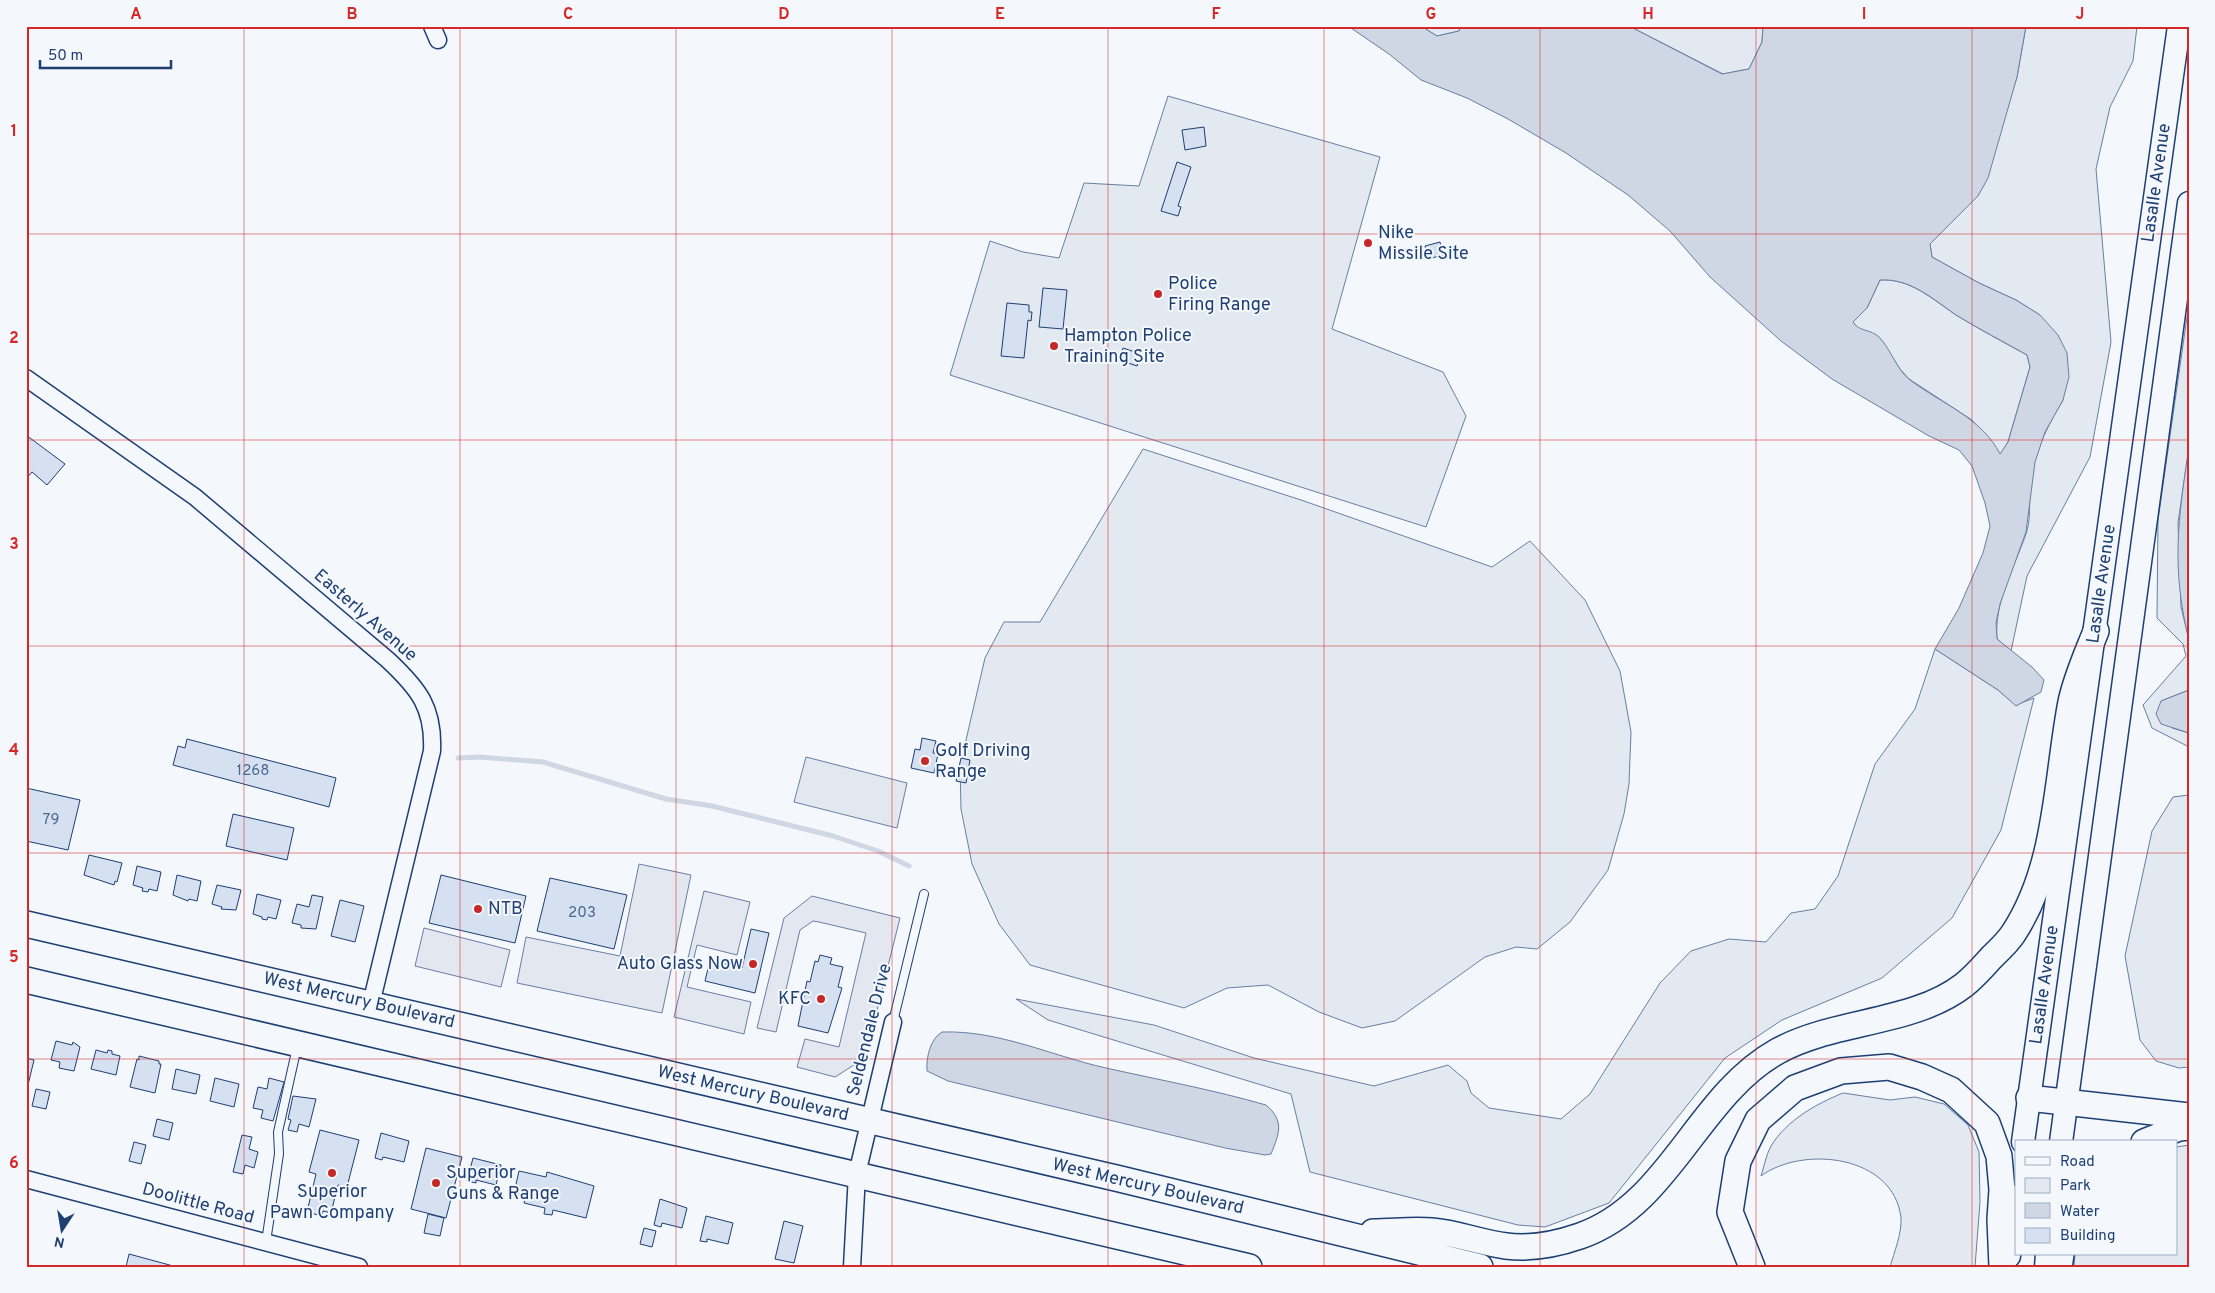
<svg xmlns="http://www.w3.org/2000/svg" width="2215" height="1293" viewBox="0 0 2215 1293" font-family="Overpass,sans-serif">
  <style>
    .green { fill: #e3e9f0; stroke: #687fa3 }
    .parking { fill: #e3e8f0; stroke: #687fa3 }
    .water { fill: #cfd7e4; stroke: #687fa3; fill-rule: evenodd }
    .lines { fill: none; stroke-linecap: round; stroke-linejoin: round }
    .stream { stroke: #cfd7e4; stroke-width: 5 }
    .building { fill: #d5e0f0; stroke: #1d3f73 }
    .lane-casing { stroke: #1d3f73; stroke-width: 10 }
    .street-casing { stroke: #1d3f73; stroke-width: 19 }
    .secondary-casing { stroke: #1d3f73; stroke-width: 25 }
    .primary-casing { stroke: #1d3f73; stroke-width: 28 }
    .lane { stroke: #f4f7fb; stroke-width: 8 }
    .street { stroke: #f4f7fb; stroke-width: 16 }
    .secondary { stroke: #f4f7fb; stroke-width: 22 }
    .primary { stroke: #f4f7fb; stroke-width: 25 }
    .grid { fill: none; stroke: #d62828; stroke-width: 1; stroke-opacity: 0.55 }
    .poi-dot { fill: #c62828; stroke: #f4f7fb; stroke-width: 2 }
    .labels { text-anchor: middle; dominant-baseline: central; stroke-width: 4; stroke-linejoin: round; paint-order: stroke }
    .number-label { font-size: 15px; fill: #4b6792 }
    .street-label { font-size: 18px; fill: #1d3f73; stroke: #f4f7fb }
    .poi-label { font-size: 18px; fill: #1d3f73; stroke: #f4f7fb; text-anchor: start }
    .neatline { fill: none; stroke: #d62828; stroke-width: 2 }
    .grid-label { font-size: 16px; text-anchor: middle; font-weight: bold; fill: #d62828 }
  </style>
  <rect width="100%" height="100%" fill="#f4f7fb"/>
  <path class="green" d="M 1421,26 L 1461,26 L 1459,31 L 1437,36 Z
    M 1629,26 L 1763,26 L 1762,42 L 1749,69 L 1723,74 Z
    M 2026,26 L 2137,26 L 2133,61 L 2110,107 L 2096,169 L 2111,342 L 2090,457 L 2027,576 L 2011,651 L 1997,639 C 1994,602 2014,568 2026,534 C 2031,519 2029,504 2030,488 C 2032,456 2047,427 2063,400 L 2040,315 L 2016,300 L 1979,283 L 1932,257 L 1930,244 L 1978,196 L 2017,77 Z
    M 1168,96 L 1380,157 L 1332,329 L 1443,372 L 1466,416 L 1426,527 L 950,375 L 990,241 L 1023,252 L 1059,258 L 1084,183 L 1139,186 Z
    M 1880,280 C 1910,278 1932,299 1956,315 C 1979,329 2003,342 2027,355 L 2030,367 L 2008,442 L 2000,455 L 1972,420 L 1909,379 L 1900,369 L 1879,337 L 1857,328 L 1853,322 L 1867,308 Z
    M 2189,303 L 2189,447 L 2178,523 L 2181,607 L 2189,640 L 2189,690 L 2161,701 L 2172,728 L 2189,733 L 2189,747 L 2152,728 L 2143,705 L 2186,656 L 2183,644 L 2157,618 L 2158,520 Z
    M 1143,449 L 1301,500 L 1492,567 L 1530,541 L 1585,600 L 1620,671 L 1631,732 L 1629,784 L 1624,814 L 1608,870 L 1570,922 L 1537,949 L 1516,947 L 1485,957 L 1395,1021 L 1362,1028 L 1319,1012 L 1268,985 L 1227,988 L 1184,1008 L 1030,965 L 999,924 L 972,864 L 961,809 L 960,766 L 985,658 L 1004,622 L 1040,622 Z
    M 1935,649 L 1998,690 L 2016,705 L 2034,698 L 2001,830 L 1952,918 L 1882,978 L 1782,1020 L 1725,1058 L 1609,1203 L 1545,1227 L 1518,1225 L 1310,1172 L 1291,1094 L 1048,1020 L 1016,999 L 1154,1025 L 1254,1058 L 1374,1086 L 1448,1065 L 1467,1081 L 1471,1093 L 1489,1108 L 1561,1119 L 1590,1094 L 1660,983 L 1691,951 L 1729,939 L 1766,942 L 1791,913 L 1815,909 L 1838,876 L 1875,764 L 1915,709 Z
    M 2189,795 L 2189,1067 L 2179,1068 L 2156,1061 L 2140,1040 L 2125,956 L 2152,831 L 2173,797 Z
    M 1843,1093 L 1890,1100 L 1915,1097 L 1944,1104 L 1968,1125 L 1979,1152 L 1980,1202 L 1975,1267 L 1890,1267 C 1894,1253 1902,1233 1901,1218 C 1894,1155 1803,1145 1761,1176 C 1764,1167 1766,1155 1771,1146 C 1787,1120 1816,1104 1843,1093 Z
    M 2189,1145 L 2189,1267 L 2074,1267 L 2075,1254 L 2176,1254 L 2176,1147 Z"/>
  <path class="parking" d="M 806,757 L 907,783 L 897,828 L 794,802 Z
    M 639,864 L 691,875 L 662,1013 L 517,983 L 526,937 L 620,956 Z
    M 704,891 L 750,902 L 737,955 L 697,945 L 687,987 L 751,1002 L 744,1034 L 674,1017 Z
    M 812,896 L 900,918 L 865,1058 L 835,1077 L 797,1067 L 805,1039 L 839,1047 L 866,933 L 819,922 L 813,921 L 800,930 L 776,1032 L 757,1028 L 784,918 Z
    M 424,928 L 510,950 L 501,987 L 415,966 Z"/>
  <path class="water" d="M 1348,26 L 1421,26 L 1437,36 L 1459,31 L 1461,26 L 1629,26 L 1722,74 L 1749,69 L 1762,42 L 1763,26 L 2026,26 L 2017,77 L 1988,178 L 1978,196 L 1930,244 L 1932,257 L 1979,283 L 2016,300 L 2040,315 L 2058,335 L 2067,353 L 2069,377 L 2063,400 L 2045,432 L 2035,462 L 2026,532 L 2000,604 L 1996,623 L 1997,639 L 2032,667 L 2044,680 L 2041,692 L 2016,706 L 1998,690 L 1935,649 L 1959,608 L 1983,553 L 1990,526 L 1985,503 L 1972,466 L 1959,450 L 1929,436 L 1832,379 L 1781,341 L 1710,277 L 1670,231 L 1628,195 L 1566,153 L 1508,119 L 1467,98 L 1421,80 L 1389,54 ZM 1880,280 C 1910,278 1933,299 1956,315 C 1979,329 2004,342 2027,355 L 2030,367 L 2008,442 L 2000,454 C 1982,418 1942,404 1910,380 C 1896,369 1891,349 1879,337 C 1871,329 1859,332 1853,322 L 1867,308 Z
    M 2189,447 L 2189,640 C 2171,568 2178,519 2189,447 Z
    M 2189,690 L 2189,733 L 2161,724 L 2156,714 L 2161,701 Z
    M 942,1032 C 999,1030 1052,1056 1106,1068 C 1160,1080 1214,1090 1266,1105 C 1285,1121 1279,1134 1271,1154 L 1265,1155 L 1225,1148 L 948,1081 L 927,1071 C 926,1058 930,1039 942,1032 Z"/>
  <g class="lines">
    <path class="stream" d="M 458,758 L 479,757 L 543,762 L 666,799 L 712,806 L 833,836 L 878,851 L 909,866"/>
  </g>
  <path class="building" d="M 1204,127 L 1206,146 L 1185,150 L 1182,130 Z
    M 1177,162 L 1191,167 L 1178,206 L 1181,207 L 1178,216 L 1161,211 Z
    M 1440,242 L 1443,255 L 1428,259 L 1425,246 Z
    M 1043,288 L 1067,290 L 1063,329 L 1039,327 Z
    M 1007,303 L 1029,305 L 1029,312 L 1032,312 L 1031,321 L 1028,320 L 1024,358 L 1001,356 Z
    M 1123,348 L 1141,354 L 1137,366 L 1119,360 Z
    M 26,435 L 65,464 L 47,485 L 32,472 L 26,479 Z
    M 922,738 L 936,741 L 933,753 L 938,754 L 934,773 L 911,768 L 915,749 L 920,750 Z
    M 187,739 L 336,778 L 329,807 L 173,765 L 178,746 L 185,748 Z
    M 961,758 L 970,760 L 966,783 L 956,781 Z
    M 26,788 L 80,800 L 68,850 L 26,841 Z
    M 233,814 L 294,828 L 287,860 L 226,846 Z
    M 89,855 L 122,863 L 117,882 L 115,881 L 114,885 L 84,875 Z
    M 137,866 L 161,872 L 157,891 L 149,889 L 148,892 L 142,891 L 143,888 L 133,885 Z
    M 177,875 L 201,881 L 197,901 L 189,899 L 188,901 L 173,895 Z
    M 441,875 L 526,896 L 515,943 L 429,923 Z
    M 550,878 L 627,895 L 614,949 L 537,931 Z
    M 217,885 L 241,890 L 236,910 L 221,909 L 222,907 L 212,904 Z
    M 257,894 L 281,900 L 276,919 L 268,917 L 267,920 L 262,919 L 262,917 L 253,914 Z
    M 312,895 L 323,897 L 316,929 L 301,928 L 301,925 L 292,923 L 297,904 L 309,907 Z
    M 340,900 L 364,906 L 355,942 L 331,936 Z
    M 751,929 L 769,933 L 755,993 L 705,981 L 710,960 L 742,968 Z
    M 820,955 L 832,958 L 830,964 L 843,967 L 838,987 L 842,988 L 828,1033 L 798,1026 L 807,981 L 810,982 L 815,961 L 818,962 Z
    M 56,1041 L 72,1045 L 73,1042 L 80,1047 L 74,1071 L 59,1068 L 60,1062 L 51,1060 Z
    M 96,1050 L 107,1053 L 108,1050 L 112,1051 L 112,1054 L 120,1056 L 116,1075 L 91,1069 Z
    M 139,1056 L 159,1061 L 159,1064 L 161,1064 L 155,1093 L 130,1087 L 137,1059 L 139,1060 Z
    M 26,1058 L 34,1060 L 28,1085 L 26,1084 Z
    M 176,1069 L 200,1075 L 196,1094 L 172,1089 Z
    M 215,1078 L 239,1084 L 234,1107 L 210,1101 Z
    M 269,1078 L 284,1082 L 273,1121 L 261,1118 L 263,1110 L 253,1108 L 258,1087 L 267,1089 Z
    M 36,1089 L 50,1092 L 46,1109 L 32,1106 Z
    M 293,1096 L 316,1099 L 309,1127 L 299,1124 L 297,1132 L 288,1130 L 291,1120 L 288,1119 Z
    M 157,1119 L 173,1123 L 169,1140 L 153,1136 Z
    M 320,1130 L 359,1140 L 347,1187 L 338,1185 L 331,1213 L 323,1211 L 322,1216 L 307,1212 L 316,1174 L 309,1172 Z
    M 381,1133 L 409,1141 L 404,1162 L 383,1157 L 382,1160 L 375,1158 Z
    M 242,1135 L 252,1137 L 249,1149 L 258,1152 L 254,1168 L 245,1165 L 243,1174 L 233,1172 Z
    M 134,1142 L 146,1145 L 141,1164 L 129,1161 Z
    M 426,1148 L 462,1157 L 446,1218 L 411,1209 Z
    M 473,1158 L 501,1165 L 496,1185 L 476,1180 L 476,1183 L 467,1181 Z
    M 519,1171 L 546,1177 L 547,1172 L 594,1186 L 586,1218 L 553,1210 L 552,1215 L 544,1214 L 545,1208 L 524,1203 L 526,1196 L 514,1193 Z
    M 660,1199 L 687,1208 L 682,1228 L 662,1223 L 661,1227 L 654,1225 Z
    M 428,1214 L 444,1218 L 440,1236 L 424,1233 Z
    M 706,1216 L 733,1223 L 728,1244 L 707,1239 L 707,1242 L 700,1241 Z
    M 784,1221 L 803,1226 L 794,1263 L 775,1259 Z
    M 644,1228 L 656,1231 L 652,1247 L 640,1244 Z
    M 129,1254 L 177,1267 L 126,1267 Z"/>
  <g class="lines">
    <g class="lane-casing">
      <path id="lane" d="M 893,1022 L 924,894
        M 266,1242 L 279,1154 L 278,1132 L 297,1047"/>
    </g>
    <g class="street-casing">
      <path id="street" d="M 432,26 L 438,40
        M 26,378 L 195,497 L 388,660 C 419,689 434,708 432,751 L 371,1004
        M 26,1179 L 359,1267
        M 852,1267 L 857,1174 L 893,1022"/>
    </g>
    <g class="secondary-casing">
      <path id="secondary" d="M 2023,1142 L 2179,26
        M 2061,1142 L 2189,203
        M 2009,1256 L 2016,1197
        M 2046,1267 L 2047,1254"/>
    </g>
    <g class="primary-casing">
      <path id="primary" d="M 26,924 L 1120,1179 L 1480,1267
        M 26,980 L 1249,1267
        M 2029,1098 L 2189,1116
        M 2144,1142 L 2179,1128 L 2189,1127
        M 1373,1232 C 1392,1232 1413,1229 1432,1231 C 1457,1233 1481,1243 1506,1246 C 1530,1249 1557,1244 1580,1236 C 1670,1205 1697,1096 1778,1051 C 1834,1020 1914,1024 1964,985 C 1974,977 1983,967 1991,958 C 1998,951 2007,943 2013,934 C 2058,866 2056,780 2071,702 C 2076,678 2087,654 2096,631
        M 1752,1267 L 1730,1212 L 1738,1161 L 1758,1120 L 1795,1088 L 1841,1071 L 1889,1067 L 1922,1077 L 1951,1090 L 1987,1123 L 1999,1156 L 2002,1190 L 2000,1219 L 2002,1267
        M 2059,1267 L 2061,1254"/>
    </g>
    <use href="#lane" class="lane"/>
    <use href="#street" class="street"/>
    <use href="#secondary" class="secondary"/>
    <use href="#primary" class="primary"/>
  </g>
  <path class="grid" d="M 244,26 L 244,1267M 460,26 L 460,1267M 676,26 L 676,1267M 892,26 L 892,1267M 1108,26 L 1108,1267M 1324,26 L 1324,1267M 1540,26 L 1540,1267M 1756,26 L 1756,1267M 1972,26 L 1972,1267M 26,234 L 2189,234M 26,440 L 2189,440M 26,646 L 2189,646M 26,853 L 2189,853M 26,1059 L 2189,1059"/>
  <g class="poi-dot">
    <circle cx="1368" cy="243" r="5"/>
    <circle cx="1158" cy="294" r="5"/>
    <circle cx="1054" cy="346" r="5"/>
    <circle cx="925" cy="761" r="5"/>
    <circle cx="478" cy="909" r="5"/>
    <circle cx="753" cy="964" r="5"/>
    <circle cx="821" cy="999" r="5"/>
    <circle cx="332" cy="1173" r="5"/>
    <circle cx="436" cy="1183" r="5"/>
  </g>
  <g class="labels">
    <g class="number-label">
      <text x="253" y="771">1268</text>
      <text x="51" y="820">79</text>
      <text x="582" y="913">203</text>
    </g>
    <g class="street-label">
      <text transform="translate(2157 183) rotate(-82)">Lasalle Avenue</text>
      <text transform="translate(2102 584) rotate(-82)">Lasalle Avenue</text>
      <text transform="translate(365 616) rotate(41)">Easterly Avenue</text>
      <text transform="translate(2045 985) rotate(-82)">Lasalle Avenue</text>
      <text transform="translate(359 1001) rotate(13)">West Mercury Boulevard</text>
      <text transform="translate(870 1030) rotate(-76)">Seldendale Drive</text>
      <text transform="translate(753 1094) rotate(13)">West Mercury Boulevard</text>
      <text transform="translate(1148 1187) rotate(13)">West Mercury Boulevard</text>
      <text transform="translate(198 1204) rotate(15)">Doolittle Road</text>
    </g>
    <g class="poi-label">
      <text x="1378" y="233">Nike<tspan x="1378" dy="21">Missile Site</tspan></text>
      <text x="1168" y="284">Police<tspan x="1168" dy="21">Firing Range</tspan></text>
      <text x="1064" y="336">Hampton Police<tspan x="1064" dy="21">Training Site</tspan></text>
      <text x="935" y="751">Golf Driving<tspan x="935" dy="21">Range</tspan></text>
      <text x="488" y="909">NTB</text>
      <text x="743" y="964" text-anchor="end">Auto Glass Now</text>
      <text x="811" y="999" text-anchor="end">KFC</text>
      <text x="446" y="1173">Superior<tspan x="446" dy="21">Guns &amp; Range</tspan></text>
      <text x="332" y="1192" text-anchor="middle">Superior<tspan x="332" dy="21">Pawn Company</tspan></text>
    </g>
  </g>
  <rect width="2215" height="1293" fill="none" stroke="#f4f7fb" stroke-width="55"/>
  <rect x="2015" y="1140" width="162" height="115" fill="#f4f7fb" stroke="#9eadc5"/>
  <rect x="2025" y="1157" width="25" height="8" fill="#f4f7fb" stroke="#9eadc5"/>
  <text x="2060" y="1166" font-size="15" fill="#1d3f73">Road</text>
  <rect x="2025" y="1178" width="25" height="15" fill="#e3e9f0" stroke="#9eadc5"/>
  <text x="2060" y="1190" font-size="15" fill="#1d3f73">Park</text>
  <rect x="2025" y="1203" width="25" height="15" fill="#cfd7e4" stroke="#9eadc5"/>
  <text x="2060" y="1216" font-size="15" fill="#1d3f73">Water</text>
  <rect x="2025" y="1228" width="25" height="15" fill="#d5e0f0" stroke="#9eadc5"/>
  <text x="2060" y="1240" font-size="15" fill="#1d3f73">Building</text>
  <g transform="translate(62 1230) rotate(192)" stroke="#f4f7fb" stroke-width="4" paint-order="stroke">
  <path d="M0-4L9 19L0 12L-9 19Z" fill="#1d3f73"/>
  <text y="-8" font-size="14" font-weight="bold" text-anchor="middle" fill="#1d3f73">N</text>
  </g>
  <path d="M40 60v8h131v-8" fill="none" stroke="#1d3f73" stroke-width="2.5"/>
  <text x="48" y="60" font-size="15" fill="#1d3f73" stroke="#f4f7fb" stroke-width="4" paint-order="stroke">50 m</text>
  <rect x="28" y="28" width="2160" height="1238" class="neatline"/>
  <g class="grid-label">
    <text x="136" y="19">A</text>
    <text x="352" y="19">B</text>
    <text x="568" y="19">C</text>
    <text x="784" y="19">D</text>
    <text x="1000" y="19">E</text>
    <text x="1216" y="19">F</text>
    <text x="1431" y="19">G</text>
    <text x="1648" y="19">H</text>
    <text x="1864" y="19">I</text>
    <text x="2080" y="19">J</text>
    <text x="14" y="136">1</text>
    <text x="14" y="343">2</text>
    <text x="14" y="549">3</text>
    <text x="14" y="755">4</text>
    <text x="14" y="962">5</text>
    <text x="14" y="1168">6</text>
  </g>
</svg>
